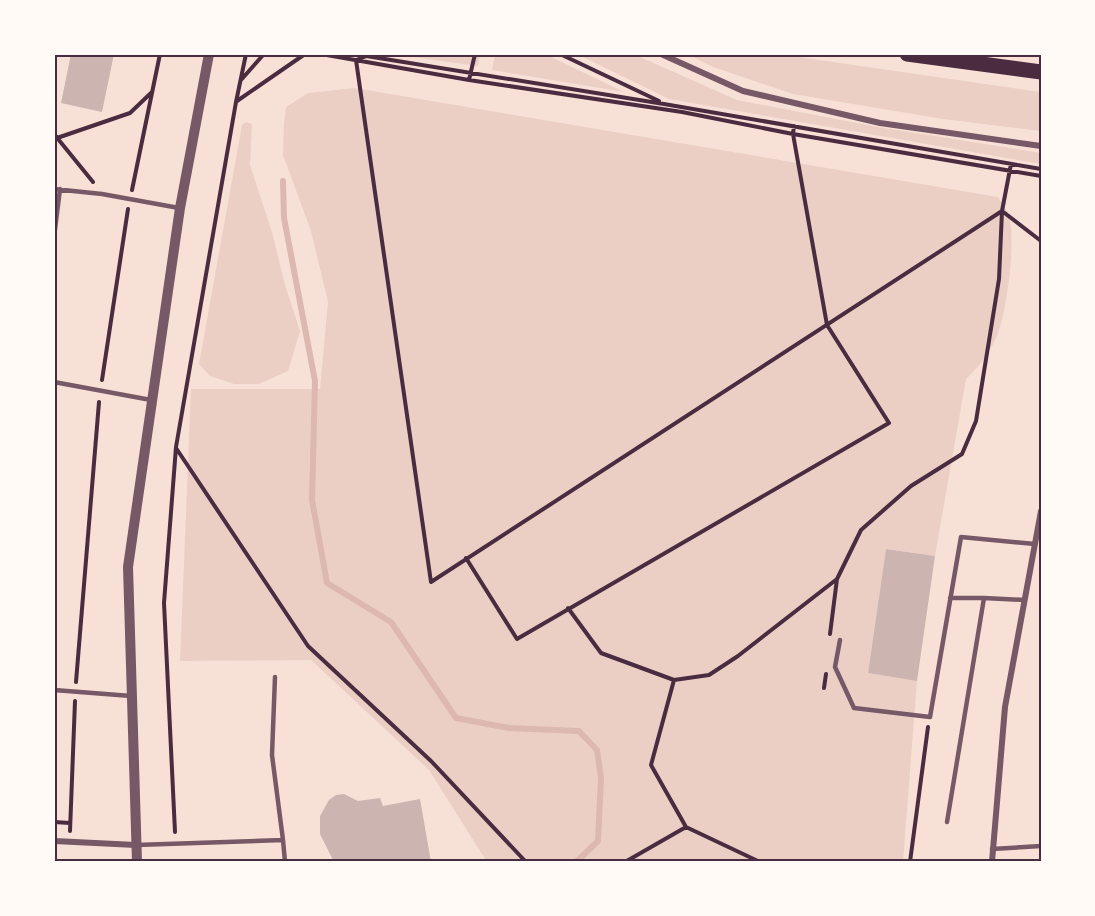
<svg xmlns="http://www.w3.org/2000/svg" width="1095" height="916" viewBox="0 0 1095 916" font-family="Spectral,serif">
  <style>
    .green { fill: #ebcfc5 }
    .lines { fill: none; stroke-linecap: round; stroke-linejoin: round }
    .stream { stroke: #dcb8b0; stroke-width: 6 }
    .building { fill: #ccb4b1 }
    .path { stroke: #4a2c40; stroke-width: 4 }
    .service { stroke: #755966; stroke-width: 4.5 }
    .minor { stroke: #755966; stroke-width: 6 }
    .tertiary { stroke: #755966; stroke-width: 10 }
    .primary { stroke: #4a2c40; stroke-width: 15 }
    .neatline { fill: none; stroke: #4a2c40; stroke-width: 2 }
  </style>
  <rect width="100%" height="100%" fill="#f7e1d7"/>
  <path class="green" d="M 391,54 L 480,54 L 478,66 Z
    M 495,54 L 545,54 L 624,92 L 492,70 Z
    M 577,54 L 628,54 L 640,57 L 737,100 L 878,127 L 1041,153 L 1041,164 L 669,99 Z
    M 687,54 L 778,54 L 1041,92 L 1041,131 L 943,119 L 793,94 L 713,67 Z
    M 355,88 L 998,197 C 1001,202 1005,207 1008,213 C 1017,236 1007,310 998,333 C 991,351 980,366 966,379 L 935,556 L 886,549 L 868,673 L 917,681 L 903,862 L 487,862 L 429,770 L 311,660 L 180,661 L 191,389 L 320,389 L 328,302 L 311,231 L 283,155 L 284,124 L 286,107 L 308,93 Z
    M 246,122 L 252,124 L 250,165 L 272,232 L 285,285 L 300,331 L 288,371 L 259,384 L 234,384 L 210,376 L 199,364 L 242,125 Z"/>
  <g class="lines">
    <path class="stream" d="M 283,181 L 284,218 L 315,381 L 312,500 L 327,583 L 391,622 L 456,718 L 509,728 L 579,731 L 597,750 L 601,778 L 598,841 L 576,862"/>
  </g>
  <path class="building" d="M 71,54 L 114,54 L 102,112 L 61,103 Z
    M 886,549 L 935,556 L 917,681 L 868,673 Z
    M 344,794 L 358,801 L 380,798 L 383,806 L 420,799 L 431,862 L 334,862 L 320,834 L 320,816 L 329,800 L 336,795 Z"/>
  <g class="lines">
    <path class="path" d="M 321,54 L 469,80 L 682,112 L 793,134 L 1041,176
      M 354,54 L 664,104 L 1041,169
      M 372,54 L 356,60 L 431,582 L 1002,211 L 1041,241
      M 560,54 L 659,101
      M 241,80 L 264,54
      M 469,80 L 475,54
      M 237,101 L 305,54
      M 54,134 L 93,182
      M 57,138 L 130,113 L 152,92
      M 132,190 L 160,54
      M 102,380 L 128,209
      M 176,448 L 308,646 L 431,761 L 526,862
      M 466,558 L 517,639 L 889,423 L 827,325 L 793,134 L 794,126
      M 568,608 L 601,653 L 674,680 L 709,675 L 738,656 L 837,579
      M 830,634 L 837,579 L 861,530 L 911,486 L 962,454 L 976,421 L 999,279 L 1002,211 L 1011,164
      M 674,680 L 651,765 L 686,827
      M 76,682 L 99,402
      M 824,688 L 826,674
      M 54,822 L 70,823
      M 70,831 L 75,701
      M 175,832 L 164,603 L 176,447 L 236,102 L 246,54
      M 625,862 L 686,827 L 760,862
      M 910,862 L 928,727"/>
    <path class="service" d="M 54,189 L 102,194 L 179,208
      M 54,237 L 60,189
      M 54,382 L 151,400
      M 950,598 L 984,598
      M 840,640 L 835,667 L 854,708 L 930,717 L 961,537 L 1035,544
      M 54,690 L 131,696
      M 947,822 L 984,598 L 1024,600
      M 283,840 L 285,862
      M 136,845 L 283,840 L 272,755 L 275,677
      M 992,849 L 1041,846"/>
    <path class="minor" d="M 661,54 L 743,91 L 880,123 L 1041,146
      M 54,841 L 136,845
      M 992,862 L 1005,707 L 1041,511"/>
    <path class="tertiary" d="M 137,862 L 128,567 L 180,208 L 209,54"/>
    <path class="primary" d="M 907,54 L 1041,72"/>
  </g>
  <rect width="1095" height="916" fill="none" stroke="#fffaf5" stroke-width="111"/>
  <rect x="56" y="56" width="984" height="804" class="neatline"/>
</svg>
